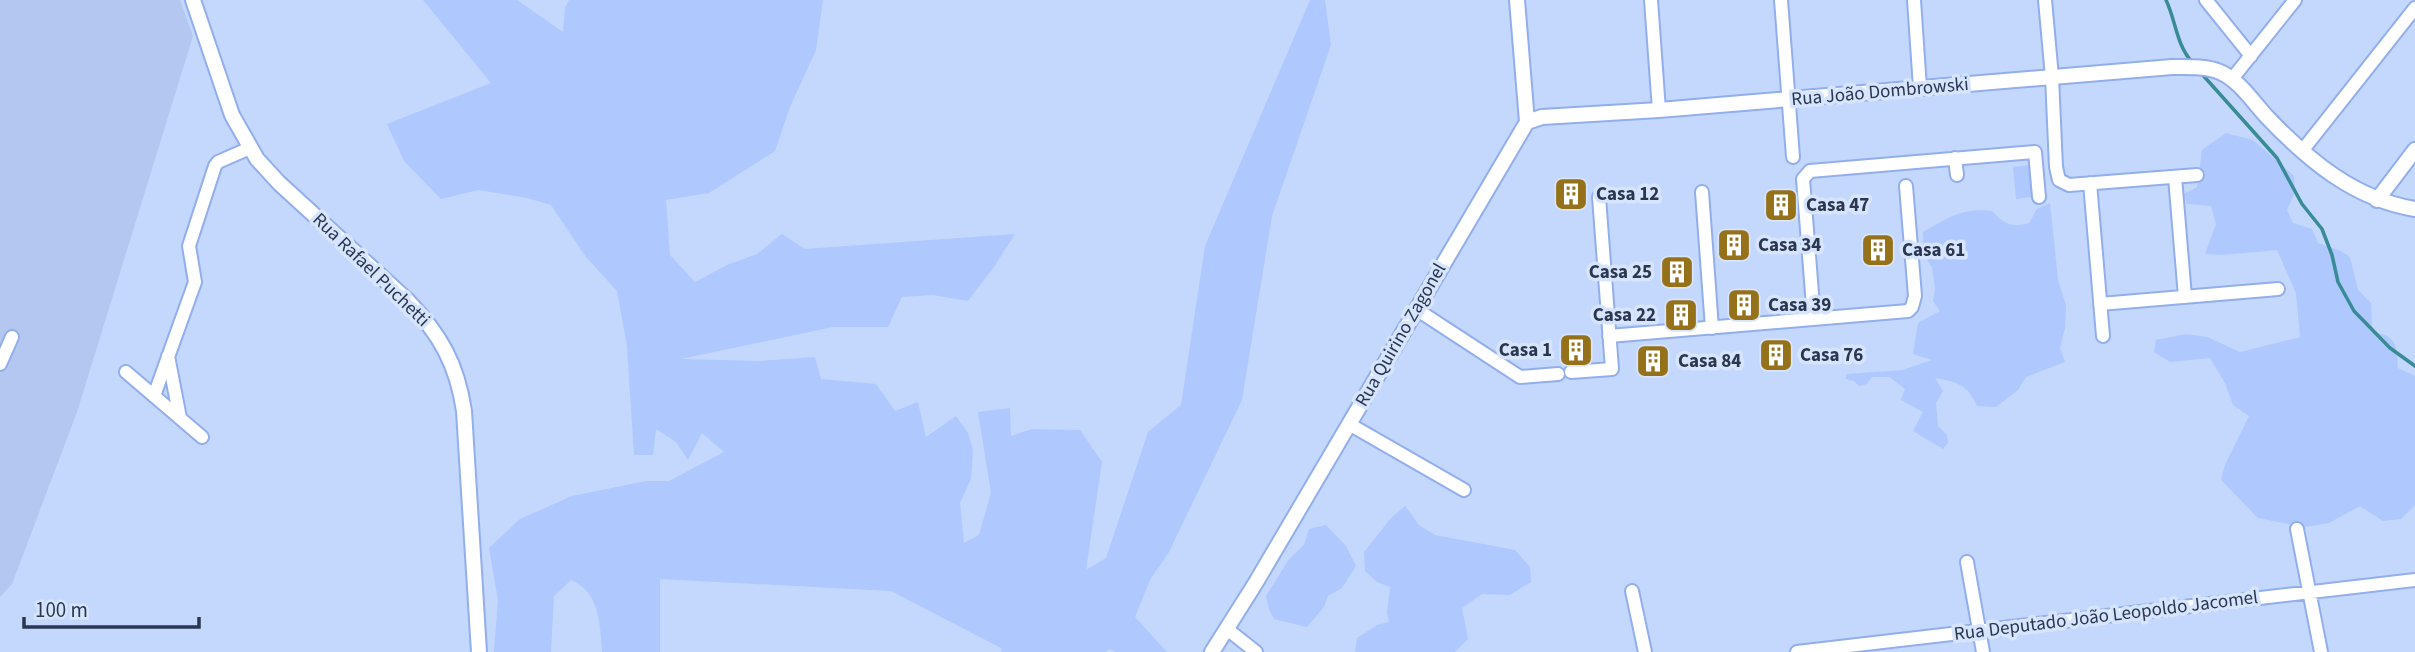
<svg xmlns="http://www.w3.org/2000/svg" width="2415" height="652" viewBox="0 0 2415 652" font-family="'Source Sans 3',sans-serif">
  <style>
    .built { fill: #b3c7f0 }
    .green { fill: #afc8fe }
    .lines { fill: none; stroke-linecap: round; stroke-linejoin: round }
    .stream { stroke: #398c96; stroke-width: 3.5 }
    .minor-casing { stroke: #92aeec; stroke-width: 16 }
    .tertiary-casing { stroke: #92aeec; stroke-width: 18 }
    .minor { stroke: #fff; stroke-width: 12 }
    .tertiary { stroke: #fff; stroke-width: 14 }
    .labels { text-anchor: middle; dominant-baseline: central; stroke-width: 7; stroke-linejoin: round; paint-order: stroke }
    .street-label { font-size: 19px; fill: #2b3750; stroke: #d7e4fe }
    .poi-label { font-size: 19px; font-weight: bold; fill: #2b3750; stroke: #d7e4fe; text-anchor: start }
  </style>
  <rect width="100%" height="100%" fill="#c4d7fd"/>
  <path class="built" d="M 0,0 L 180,0 L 193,36 L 77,412 L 12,584 L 0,597 Z"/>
  <path class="green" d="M 423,0 L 517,0 L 563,32 L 565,8 L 569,0 L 823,0 L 816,50 L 790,107 L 775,151 L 709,193 L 666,200 L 670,255 L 695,282 L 727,265 L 757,254 L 782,234 L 805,249 L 1015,234 L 994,267 L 968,301 L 933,295 L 902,297 L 888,327 L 833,327 L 681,359 L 760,361 L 815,357 L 821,379 L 876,384 L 895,411 L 918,402 L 926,437 L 956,416 L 968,433 L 973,450 L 971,479 L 960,503 L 964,543 L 979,535 L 991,493 L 978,412 L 1010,408 L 1011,436 L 1032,429 L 1080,430 L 1102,462 L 1086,570 L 1106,558 L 1148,432 L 1181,405 L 1205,246 L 1310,0 L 1325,0 L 1331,45 L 1272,216 L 1242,400 L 1169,552 L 1150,580 L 1135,617 L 1167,652 L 1115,652 L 1109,649 L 1106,652 L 1002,652 L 1001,648 L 891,591 L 660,579 L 660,652 L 602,652 C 600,624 600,592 571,580 L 554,596 L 551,652 L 494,652 L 498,600 L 489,548 L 520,519 L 572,496 L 646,481 L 669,481 L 724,452 L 702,433 L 688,460 L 676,442 L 656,429 L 653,455 L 634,455 L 627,346 L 617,291 L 586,257 L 551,205 L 527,198 L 479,190 L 441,199 L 404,161 L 387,124 L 491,83 Z
    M 2226,133 L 2253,140 L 2294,176 L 2295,192 L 2287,210 L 2293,223 L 2312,229 L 2318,243 L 2341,251 L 2350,257 L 2358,290 L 2371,303 L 2372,332 C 2397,335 2397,346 2398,368 L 2415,376 L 2415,505 L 2401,519 L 2383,521 L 2360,506 L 2329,523 L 2304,527 L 2258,518 L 2221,480 L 2225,465 L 2249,416 L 2233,405 L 2225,383 L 2210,358 L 2170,362 L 2154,352 L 2156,340 L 2186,334 L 2207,337 L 2240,352 L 2300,337 L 2296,293 L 2277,250 L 2222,255 L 2205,254 L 2216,224 L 2211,206 L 2187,204 L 2184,194 L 2197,187 L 2202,150 Z
    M 2030,165 L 2033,197 L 2016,199 L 2013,167 Z
    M 2050,203 L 2058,280 L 2066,305 L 2065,328 L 2060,348 L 2065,362 L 2026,377 L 2018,390 L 1996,407 L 1977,406 C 1969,385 1955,381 1935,378 L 1943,391 L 1936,403 L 1938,426 L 1947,435 L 1948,443 L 1943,449 L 1913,431 L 1923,412 L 1901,400 L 1905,389 L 1890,377 L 1872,377 L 1867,384 L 1859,386 L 1854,381 L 1846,379 L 1846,374 L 1903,370 L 1932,360 L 1913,354 L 1918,323 L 1940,311 L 1933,301 L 1935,288 L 1932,267 L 1924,255 L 1923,232 C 1947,218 1963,207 1992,211 C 2004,224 2011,228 2029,223 L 2037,209 Z
    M 1405,506 L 1419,525 L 1435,535 L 1515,550 L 1530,567 L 1531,582 L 1510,595 L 1482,594 L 1462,608 L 1468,639 L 1455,652 L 1355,652 L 1357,638 L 1377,625 L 1389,622 L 1387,613 L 1390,587 L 1377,582 L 1365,571 L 1364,552 L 1391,518 Z
    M 1326,525 L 1346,546 L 1356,566 L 1342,588 L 1328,596 L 1324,607 L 1307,627 L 1274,619 L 1269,609 L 1266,596 L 1289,559 L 1304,545 L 1309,529 Z"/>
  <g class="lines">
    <path class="stream" d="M 2166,0 C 2176,21 2176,44 2192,62
      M 2201,73 L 2277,158 L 2302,204 L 2322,229 L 2332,255 L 2338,282 L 2354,311 L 2390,348 L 2415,366"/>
    <g class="minor-casing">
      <path id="minor" d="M 1651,0 L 1659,110
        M 1781,0 L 1793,157
        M 1914,0 L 1920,88
        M 2045,0 L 2052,77 L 2056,167 L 2059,180 L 2069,185 L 2197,175
        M 2206,0 L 2251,56
        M 2232,79 L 2295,0
        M 2302,151 L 2415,8
        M 1955,158 L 1957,175
        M 2175,177 L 2185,297
        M 2090,183 L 2103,336
        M 1702,192 L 1712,328
        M 2100,304 L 2278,289
        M 1416,309 L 1520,377 L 1558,374
        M 1814,319 L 1803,179 L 1810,171 L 2035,152 L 2039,197
        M 1609,336 L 1908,311 L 1912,307 L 1915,296 L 1906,186
        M 168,356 L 180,418
        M 0,364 L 12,337
        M 126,372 L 202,437
        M 1571,372 L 1612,369 L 1599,197
        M 154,396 L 195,282 L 189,246 L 215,166 L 218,162 L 250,148
        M 1349,424 L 1464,490
        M 2297,529 L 2321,652
        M 1967,562 L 1983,652
        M 1632,591 L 1645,652
        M 1227,629 L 1256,652
        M 1797,652 L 2415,580"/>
    </g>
    <g class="tertiary-casing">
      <path id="tertiary" d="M 193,0 L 232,115 L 257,159 L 279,183 L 408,301 C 440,334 457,364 464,411 L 479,652
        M 1527,122 L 1542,117 L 1659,110 L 2172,67 C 2188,67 2206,66 2220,72 C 2239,80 2253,102 2267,117 C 2308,160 2354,199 2415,209
        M 2377,200 L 2415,150
        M 1212,652 L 1255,584 L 1527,122 L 1517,0"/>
    </g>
    <use href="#minor" class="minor"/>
    <use href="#tertiary" class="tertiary"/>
  </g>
  <defs>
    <g id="building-square" transform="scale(1.75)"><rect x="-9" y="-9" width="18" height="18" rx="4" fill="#95721a" stroke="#d7e4fe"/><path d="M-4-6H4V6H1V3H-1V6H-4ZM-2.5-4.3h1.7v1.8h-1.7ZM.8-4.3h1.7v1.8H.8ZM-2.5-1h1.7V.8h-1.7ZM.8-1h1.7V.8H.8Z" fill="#fff"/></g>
  </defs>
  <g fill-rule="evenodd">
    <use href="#building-square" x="1571" y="194"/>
    <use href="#building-square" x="1781" y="205"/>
    <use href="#building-square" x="1734" y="245"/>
    <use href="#building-square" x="1878" y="250"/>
    <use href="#building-square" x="1677" y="272"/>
    <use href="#building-square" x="1744" y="305"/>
    <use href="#building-square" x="1681" y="315"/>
    <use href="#building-square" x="1576" y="350"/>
    <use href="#building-square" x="1776" y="355"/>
    <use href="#building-square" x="1653" y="361"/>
  </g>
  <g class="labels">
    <g class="street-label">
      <text transform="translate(1880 92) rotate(-5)">Rua João Dombrowski</text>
      <text transform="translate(371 270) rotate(44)">Rua Rafael Puchetti</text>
      <text transform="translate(1401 335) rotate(-60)">Rua Quirino Zagonel</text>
      <text transform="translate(2106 616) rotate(-7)">Rua Deputado João Leopoldo Jacomel</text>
    </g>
    <g class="poi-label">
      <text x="1596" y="194">Casa 12</text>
      <text x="1806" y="205">Casa 47</text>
      <text x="1758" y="245">Casa 34</text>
      <text x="1902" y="250">Casa 61</text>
      <text x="1652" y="272" text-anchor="end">Casa 25</text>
      <text x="1768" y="305">Casa 39</text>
      <text x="1656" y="315" text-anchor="end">Casa 22</text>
      <text x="1552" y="350" text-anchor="end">Casa 1</text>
      <text x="1800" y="355">Casa 76</text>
      <text x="1678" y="361">Casa 84</text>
    </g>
  </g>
  <path d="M24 617v10h175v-10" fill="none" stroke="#2b3750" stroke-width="3.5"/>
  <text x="35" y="617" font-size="21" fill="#2b3750" stroke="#d7e4fe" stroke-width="5" paint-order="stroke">100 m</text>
</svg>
